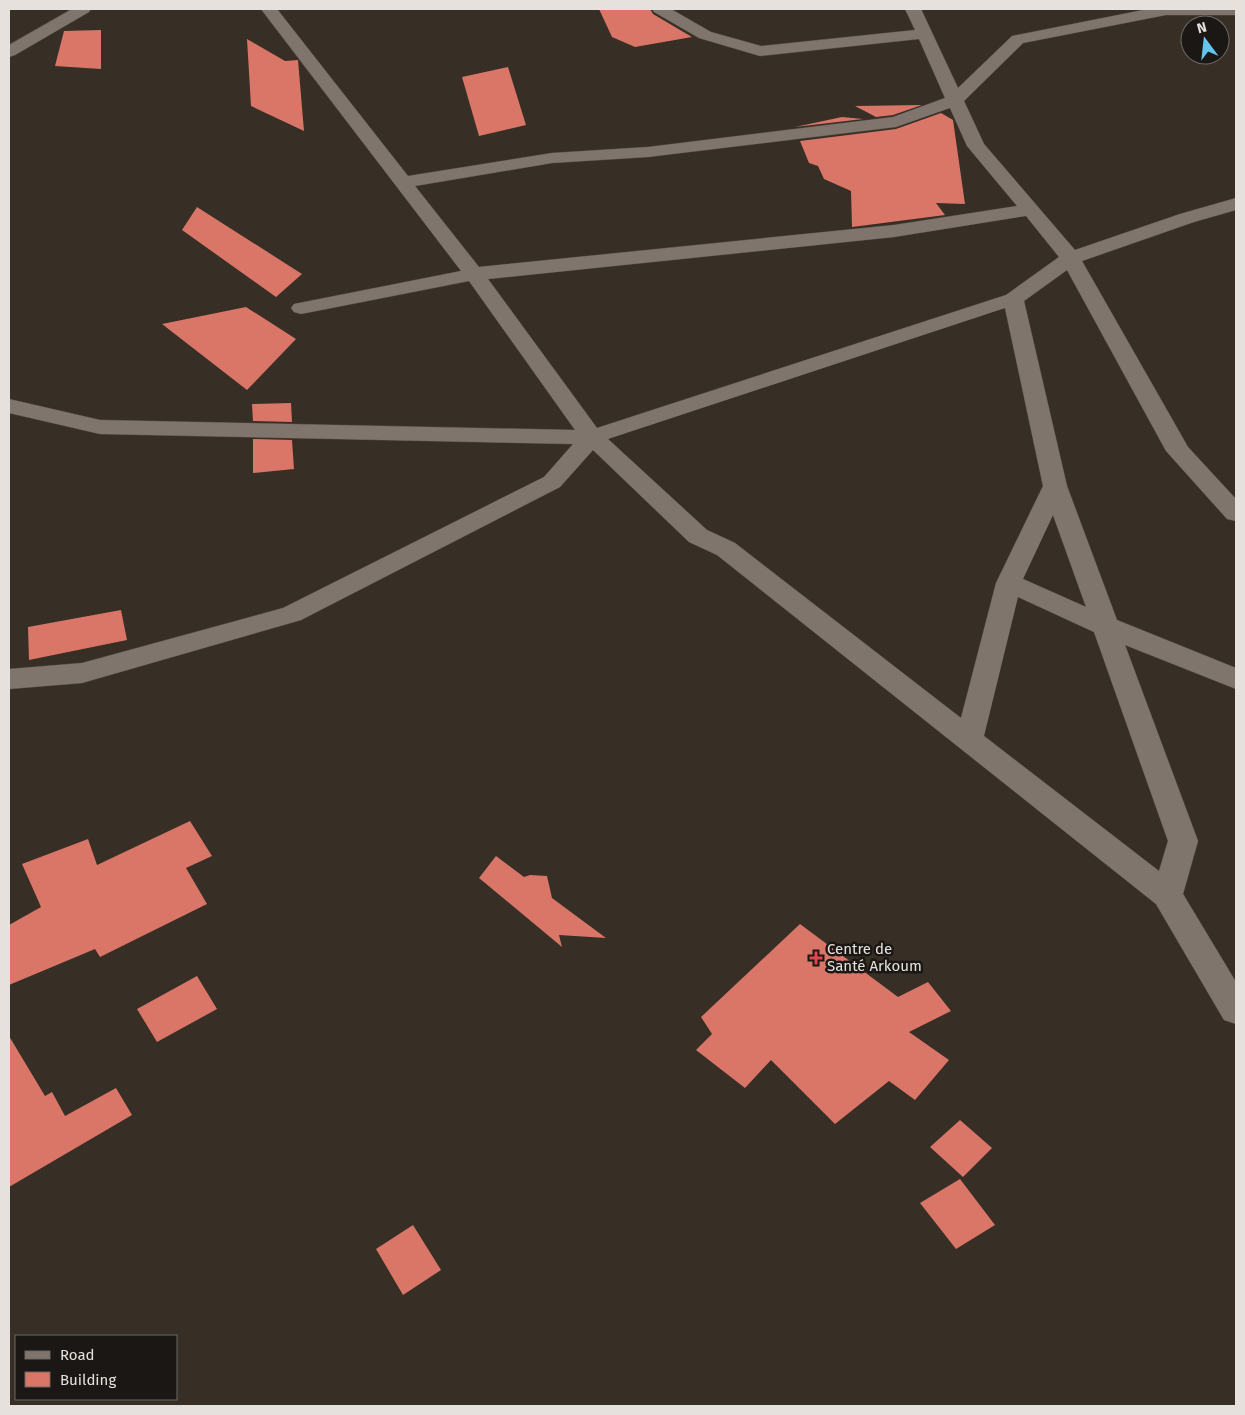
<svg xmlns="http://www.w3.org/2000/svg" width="1245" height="1415" viewBox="0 0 1245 1415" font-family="'Fira Sans',sans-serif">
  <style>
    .building { fill: #d97667 }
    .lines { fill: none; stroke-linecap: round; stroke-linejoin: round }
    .minor-casing { stroke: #524b44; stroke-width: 1 }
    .minor { fill: #7f756c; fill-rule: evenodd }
    .health-dot { fill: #e0444e; stroke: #1b1714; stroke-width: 2 }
    .labels { text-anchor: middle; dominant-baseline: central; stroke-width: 5; stroke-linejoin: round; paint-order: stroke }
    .poi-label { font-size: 15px; fill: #e6e1dc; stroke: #1b1714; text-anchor: start }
  </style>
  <rect width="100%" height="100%" fill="#372e26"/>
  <path class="building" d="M 599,9 L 650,9 L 653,14 L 692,37 L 635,47 L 612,37 Z
    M 101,30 L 101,69 L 55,66 L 64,31 Z
    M 247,39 L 285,61 L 298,60 L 304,131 L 251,106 Z
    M 508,67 L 526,125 L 479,136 L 462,77 Z
    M 922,105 L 893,115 L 876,117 L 855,106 Z
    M 941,113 L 953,120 L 965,204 L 936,203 L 945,215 L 852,227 L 851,191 L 824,179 L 818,166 L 809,163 L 800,141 L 896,129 Z
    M 842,117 L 863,119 L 795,127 Z
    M 197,207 L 302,274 L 276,297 L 182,230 Z
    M 246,307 L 296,339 L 247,390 L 162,324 Z
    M 291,403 L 292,422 L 253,421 L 252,404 Z
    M 253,439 L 292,440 L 294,469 L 253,473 Z
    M 121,610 L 127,640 L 29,660 L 28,627 Z
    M 190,821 L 212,856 L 186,868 L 207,904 L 100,957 L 95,949 L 9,985 L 9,925 L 41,907 L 22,864 L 88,839 L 97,865 Z
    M 496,856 L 524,877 L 530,875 L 547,876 L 552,898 L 606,938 L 559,935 L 562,947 L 479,878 Z
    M 800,924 L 898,997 L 928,982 L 951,1011 L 909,1032 L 949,1060 L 915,1100 L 889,1081 L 835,1124 L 771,1060 L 745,1088 L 696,1050 L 712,1034 L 701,1017 Z
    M 197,976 L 217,1009 L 157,1042 L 137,1009 Z
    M 9,1036 L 45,1096 L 52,1092 L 65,1116 L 116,1088 L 132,1115 L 9,1187 Z
    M 960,1120 L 992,1148 L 963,1177 L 930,1147 Z
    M 960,1179 L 995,1225 L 956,1249 L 920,1203 Z
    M 413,1225 L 441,1270 L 403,1295 L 376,1249 Z"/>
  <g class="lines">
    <g class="minor-casing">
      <path id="minor" d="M 72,9 L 91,9 L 89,12 L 15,55 L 9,57 L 9,45 Z
        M 261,9 L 277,9 L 408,176 L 552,153 L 648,147 L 893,117 L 945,98 L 919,39 L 760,56 L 699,38 L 654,12 L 652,9 L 671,9 L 711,32 L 761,46 L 915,30 L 905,9 L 921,9 L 958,88 L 1012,36 L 1148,9 L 1236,9 L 1236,15 L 1166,15 L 1023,43 L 964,101 L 984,144 L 1075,250 L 1180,214 L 1236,198 L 1236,210 L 1194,222 L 1082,261 L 1188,447 L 1236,499 L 1236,521 L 1227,519 L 1166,451 L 1067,270 L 1024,301 L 1067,486 L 1117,620 L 1236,668 L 1236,689 L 1125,645 L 1198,841 L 1183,894 L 1236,982 L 1236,1024 L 1224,1020 L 1156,904 L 717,555 L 689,542 L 593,450 L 560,487 L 301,620 L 82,683 L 9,689 L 9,669 L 82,663 L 283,608 L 544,477 L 573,444 L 100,434 L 9,413 L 9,399 L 100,420 L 575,430 L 469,281 L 301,314 L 294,312 L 291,308 L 294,304 L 461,271 ZM 950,108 L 967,146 L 1017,206 L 894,225 L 479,267 L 415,186 L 552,163 L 648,157 L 896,127 ZM 1026,216 L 1059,257 L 1006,295 L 597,428 L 488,279 L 894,237 ZM 1005,308 L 1043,486 L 996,583 L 961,718 L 735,543 L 707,530 L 608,439 ZM 1053,515 L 1086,607 L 1023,579 ZM 1018,597 L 1094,632 L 1168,841 L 1159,871 L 984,736 Z"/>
    </g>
    <use href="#minor" class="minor"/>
  </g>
  <path class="health-dot" d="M813.5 950.5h5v5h5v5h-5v5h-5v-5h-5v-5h5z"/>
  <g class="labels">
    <g class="poi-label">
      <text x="827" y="949">Centre de<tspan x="827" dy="17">Santé Arkoum</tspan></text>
    </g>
  </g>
  <rect width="1245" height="1415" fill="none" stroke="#e6e1dc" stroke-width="20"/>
  <rect x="15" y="1335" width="162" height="65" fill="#1b1714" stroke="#6c6864"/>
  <rect x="25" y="1351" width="25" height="8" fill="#7f756c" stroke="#6c6864"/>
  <text x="60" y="1360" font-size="15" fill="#e6e1dc">Road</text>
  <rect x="25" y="1372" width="25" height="15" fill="#d97667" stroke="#6c6864"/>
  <text x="60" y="1385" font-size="15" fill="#e6e1dc">Building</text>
  <g transform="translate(1205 40) rotate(345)"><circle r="24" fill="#1b1714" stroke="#6c6864"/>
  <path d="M0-4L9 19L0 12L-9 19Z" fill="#64c5ee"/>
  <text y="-8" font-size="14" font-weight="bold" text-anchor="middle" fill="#e6e1dc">N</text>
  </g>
</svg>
